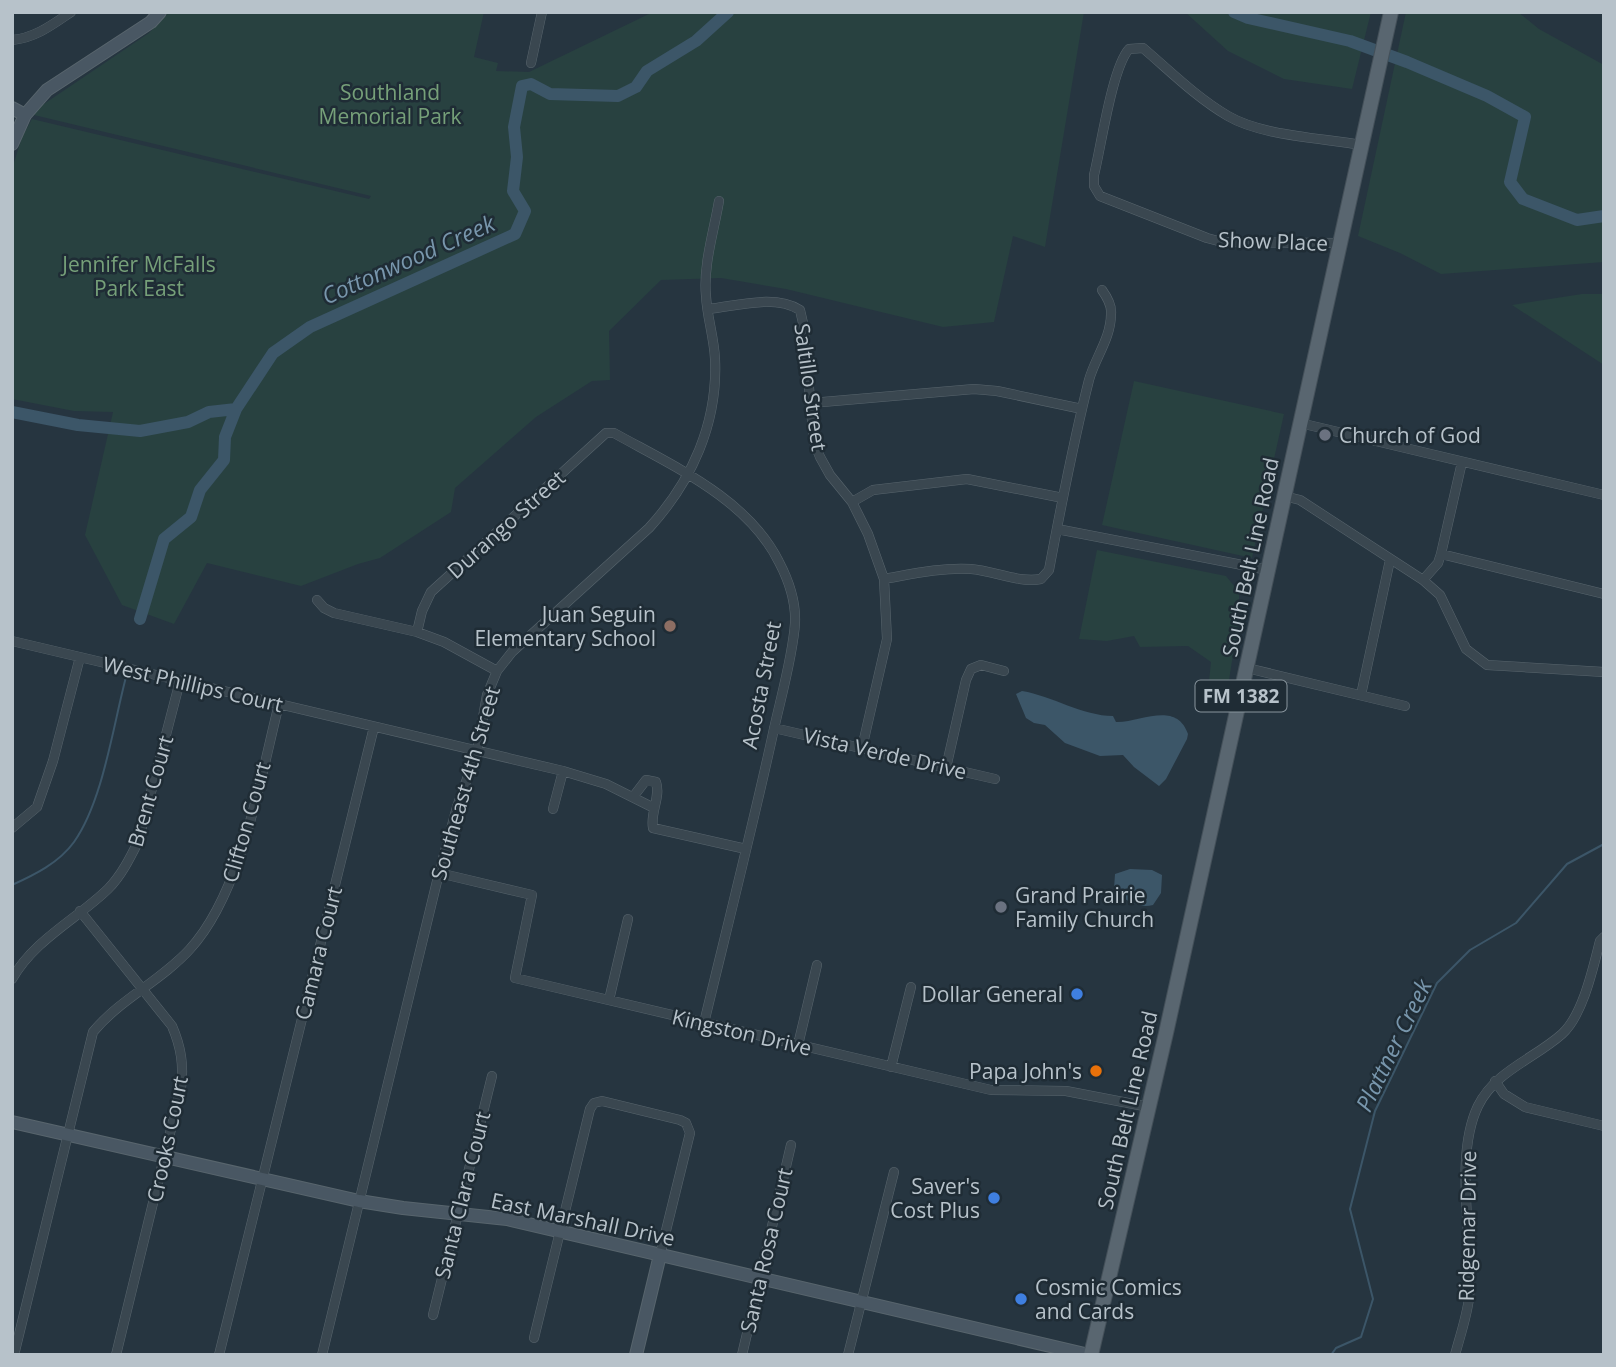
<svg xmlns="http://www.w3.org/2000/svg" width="1616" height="1367" viewBox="0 0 1616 1367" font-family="'Open Sans',sans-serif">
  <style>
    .green { fill: #284140 }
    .water { fill: #3c5668 }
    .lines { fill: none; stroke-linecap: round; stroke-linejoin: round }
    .stream { stroke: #3c5668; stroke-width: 2 }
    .river { stroke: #3c5668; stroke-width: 12 }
    .street-casing { stroke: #58656d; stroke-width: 10 }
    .secondary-casing { stroke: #58656d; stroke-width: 14 }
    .primary-casing { stroke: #445059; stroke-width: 16 }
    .street { stroke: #3a4750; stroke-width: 9 }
    .secondary { stroke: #495763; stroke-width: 12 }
    .primary { stroke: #596670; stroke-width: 14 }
    .worship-dot { fill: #6b7280; stroke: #1f2c35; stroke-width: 2.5 }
    .education-dot { fill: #8d6e63; stroke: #1f2c35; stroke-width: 2.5 }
    .shop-dot { fill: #3f7fe0; stroke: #1f2c35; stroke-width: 2.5 }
    .food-dot { fill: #e8710a; stroke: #1f2c35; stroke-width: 2.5 }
    .labels { text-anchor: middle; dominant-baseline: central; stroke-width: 5; stroke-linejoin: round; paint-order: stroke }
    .shield { fill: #1f2c35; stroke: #89959d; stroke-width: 2 }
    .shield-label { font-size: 19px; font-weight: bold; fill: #b7c2ca }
    .park-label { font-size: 21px; fill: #76a079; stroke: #1f2c35 }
    .street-label { font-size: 21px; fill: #b7c2ca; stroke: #1f2c35 }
    .poi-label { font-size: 21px; fill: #b7c2ca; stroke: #1f2c35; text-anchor: end }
    .water-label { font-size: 23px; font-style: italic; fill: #7896ac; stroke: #1f2c35 }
  </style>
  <rect width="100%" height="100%" fill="#263540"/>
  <path class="green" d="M 169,12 L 484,12 L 474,57 L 498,63 L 496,71 L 529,72 L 653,12 L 1084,12 L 1045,247 L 1013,236 L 994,322 L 943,327 L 786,289 L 721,278 L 661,280 L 609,331 L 610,380 L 592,381 L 536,417 L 455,488 L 451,512 L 380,558 L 358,564 L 301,586 L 207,563 L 174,624 L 122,605 L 85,535 L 113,412 L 74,411 L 12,399 L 12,169 L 22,137 L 32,119 L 369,199 L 371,196 L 34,115 L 38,108 L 149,33 Z
    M 1185,12 L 1371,12 L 1352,89 L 1284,79 L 1228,51 Z
    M 1406,12 L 1518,12 L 1539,29 L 1604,65 L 1604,262 L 1441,274 L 1400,253 L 1358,236 Z
    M 1582,294 L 1604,294 L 1604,365 L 1512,305 Z
    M 1134,381 L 1284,414 L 1252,558 L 1102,525 Z
    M 1097,550 L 1226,576 L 1239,592 L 1239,616 L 1225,706 L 1207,700 L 1211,662 L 1188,646 L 1140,647 L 1134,636 L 1107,641 L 1079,639 Z"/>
  <path class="water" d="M 1022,691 C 1052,696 1083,716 1113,716 L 1116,722 C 1140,723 1176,700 1188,734 L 1187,739 L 1166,779 L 1159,786 L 1134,767 L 1123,755 L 1100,756 L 1065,743 L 1045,725 L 1034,723 L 1026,718 L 1016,694 Z
    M 1130,869 L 1152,870 L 1162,875 L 1161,893 L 1153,905 C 1138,909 1124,900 1114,889 L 1115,874 Z"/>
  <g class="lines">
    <path class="stream" d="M 12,885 C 34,875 59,863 74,842 C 103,801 113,726 126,677
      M 1331,1355 L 1336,1348 L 1361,1337 L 1373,1299 L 1350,1209 L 1375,1111 L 1437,983 L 1470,950 L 1516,923 L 1567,864 L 1604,844"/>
    <path class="river" d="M 1234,12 L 1248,18 L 1350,41 L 1407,62 L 1487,96 L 1525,117 L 1510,182 L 1523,199 L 1577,220 L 1604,216
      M 12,412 L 78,425 L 140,431 L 188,422 L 209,412 L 236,409 L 273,353 L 310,327 L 515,234 L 525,211 L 513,191 L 517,157 L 514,127 L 522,86 L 531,84 L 550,94 L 618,96 L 636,87 L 647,71 L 696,41 L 728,12
      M 140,619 L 164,539 L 191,517 L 200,490 L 224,460 L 225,437 L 236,409"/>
    <g class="street-casing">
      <path id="street" d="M 12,40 C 35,38 52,25 71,12
        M 531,63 L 542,12
        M 1340,243 L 1222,242 L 1207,238 L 1100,196 L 1094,186 L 1094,175 C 1101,147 1112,68 1129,49 L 1143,48 C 1170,71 1197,98 1228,116 C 1262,136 1322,138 1361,145
        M 708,309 C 737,306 774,294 800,310 L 803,323 L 814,442 L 820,457 L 830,475 L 852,502 L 868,534 L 884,579 L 887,639 L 862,748
        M 811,403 L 974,389 L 997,391 L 1082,409
        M 1300,423 L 1604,495
        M 1284,496 L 1300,500 L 1423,580 L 1440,595 L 1466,649 L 1487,665 L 1604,672
        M 852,502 L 873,490 L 967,479 L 1063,498
        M 1057,529 L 1268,570
        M 1441,554 L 1604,594
        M 884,579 C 912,574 943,567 971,569 C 995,571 1018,583 1041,579 L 1049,570 C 1061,506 1073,443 1089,380 C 1095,358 1111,338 1111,314 C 1112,306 1107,297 1102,290
        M 1423,580 L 1438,563 L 1441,554 L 1462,462
        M 317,600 L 324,608 L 334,613 L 417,632 L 444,642 L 497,671
        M 417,632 L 422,611 L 431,592 L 606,433 L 614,433 C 673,466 748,499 779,562 C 789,581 796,601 795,623 C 793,657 779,704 772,738 C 751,833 727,928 704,1023
        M 12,641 L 563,771 L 606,784 L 654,808
        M 1247,668 L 1405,706
        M 1361,695 L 1390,560
        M 774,728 L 995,779
        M 946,768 L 966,680 L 971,669 L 981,665 L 1004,671
        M 633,797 L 646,780 L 656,782 C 661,797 650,812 653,828 L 746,849
        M 553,809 L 563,771
        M 12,828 L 37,807 L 53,761 L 80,657
        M 439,873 L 532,895 L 515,978 L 991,1090 L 1066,1091 L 1149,1107
        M 80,911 L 172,1026 C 181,1047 184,1065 181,1088 L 116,1355
        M 12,979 C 34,940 77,919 108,889 C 121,876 130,858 138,842 L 180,681
        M 609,1000 L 628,919
        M 798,1045 L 817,965
        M 891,1067 L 911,987
        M 1495,1081 L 1504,1094 L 1525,1107 L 1604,1126
        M 433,1315 L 492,1076
        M 534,1338 L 590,1109 L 594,1103 L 602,1101 L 680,1120 L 686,1123 L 690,1133 L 660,1255
        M 14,1355 L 93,1032 C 120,999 161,981 190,949 C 242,892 260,779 279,704
        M 219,1355 L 374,727
        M 322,1355 L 439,873 L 457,807 L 477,751 L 487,695 L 497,671 L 512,652 L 649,528 C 692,481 718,423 715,359 C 714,337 707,317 706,296 C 703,265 714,231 719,201
        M 742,1355 L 791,1145
        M 848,1355 L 894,1172
        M 1455,1355 C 1460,1336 1467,1316 1469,1298 C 1474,1241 1453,1158 1478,1106 C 1495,1071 1534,1059 1562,1034 C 1583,1015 1593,968 1600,941 L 1604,937"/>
    </g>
    <g class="secondary-casing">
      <path id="secondary" d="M 12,108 L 25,115
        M 12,144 L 25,115 L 47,90 L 151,22 L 160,12
        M 12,1122 L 359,1201 L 403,1208 L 507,1219 L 1089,1355
        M 636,1355 L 660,1255"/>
    </g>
    <g class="primary-casing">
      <path id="primary" d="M 1091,1355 L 1166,1033 L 1391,12"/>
    </g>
    <use href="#street" class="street"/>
    <use href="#secondary" class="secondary"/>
    <use href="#primary" class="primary"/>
  </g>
  <g class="worship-dot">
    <circle cx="1325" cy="435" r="7"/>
    <circle cx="1001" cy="907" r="7"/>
  </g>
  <circle class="education-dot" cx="670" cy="626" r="7"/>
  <g class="shop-dot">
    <circle cx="1077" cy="994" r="7"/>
    <circle cx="994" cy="1198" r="7"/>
    <circle cx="1021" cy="1299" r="7"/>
  </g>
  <circle class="food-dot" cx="1096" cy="1071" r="7"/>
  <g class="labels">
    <rect class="shield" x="1195.5" y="680.5" width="91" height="31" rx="5"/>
    <g class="shield-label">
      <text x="1241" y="696">FM 1382</text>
    </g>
    <g class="park-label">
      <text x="390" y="92">Southland<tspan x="390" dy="24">Memorial Park</tspan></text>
      <text x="139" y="264">Jennifer McFalls<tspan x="139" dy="24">Park East</tspan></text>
    </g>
    <g class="street-label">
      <text transform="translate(1273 241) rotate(2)">Show Place</text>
      <text transform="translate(811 387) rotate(82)">Saltillo Street</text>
      <text transform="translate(506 524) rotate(-42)">Durango Street</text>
      <text transform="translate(1250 557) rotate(-78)">South Belt Line Road</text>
      <text transform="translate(193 684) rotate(13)">West Phillips Court</text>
      <text transform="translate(761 685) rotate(-79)">Acosta Street</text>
      <text transform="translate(885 753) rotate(13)">Vista Verde Drive</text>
      <text transform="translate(465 783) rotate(-74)">Southeast 4th Street</text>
      <text transform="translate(150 791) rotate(-74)">Brent Court</text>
      <text transform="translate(246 822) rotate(-74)">Clifton Court</text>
      <text transform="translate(318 953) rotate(-76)">Camara Court</text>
      <text transform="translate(742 1032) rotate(13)">Kingston Drive</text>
      <text transform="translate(1127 1110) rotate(-77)">South Belt Line Road</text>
      <text transform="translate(167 1139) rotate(-78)">Crooks Court</text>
      <text transform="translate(462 1195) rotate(-76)">Santa Clara Court</text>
      <text transform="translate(583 1219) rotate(12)">East Marshall Drive</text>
      <text transform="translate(1467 1226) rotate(-89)">Ridgemar Drive</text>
      <text transform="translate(766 1250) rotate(-77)">Santa Rosa Court</text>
    </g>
    <g class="poi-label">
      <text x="1339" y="435" text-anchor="start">Church of God</text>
      <text x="656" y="614">Juan Seguin<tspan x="656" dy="24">Elementary School</tspan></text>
      <text x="1015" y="895" text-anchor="start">Grand Prairie<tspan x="1015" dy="24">Family Church</tspan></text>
      <text x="1063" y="994">Dollar General</text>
      <text x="1082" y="1071">Papa John's</text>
      <text x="980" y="1186">Saver's<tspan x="980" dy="24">Cost Plus</tspan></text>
      <text x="1035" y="1287" text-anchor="start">Cosmic Comics<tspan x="1035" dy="24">and Cards</tspan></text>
    </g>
    <g class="water-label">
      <text transform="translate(408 259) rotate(-24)">Cottonwood Creek</text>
      <text transform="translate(1393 1045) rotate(-64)">Plattner Creek</text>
    </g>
  </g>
  <rect width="1616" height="1367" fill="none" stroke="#b7c2ca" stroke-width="28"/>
</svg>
